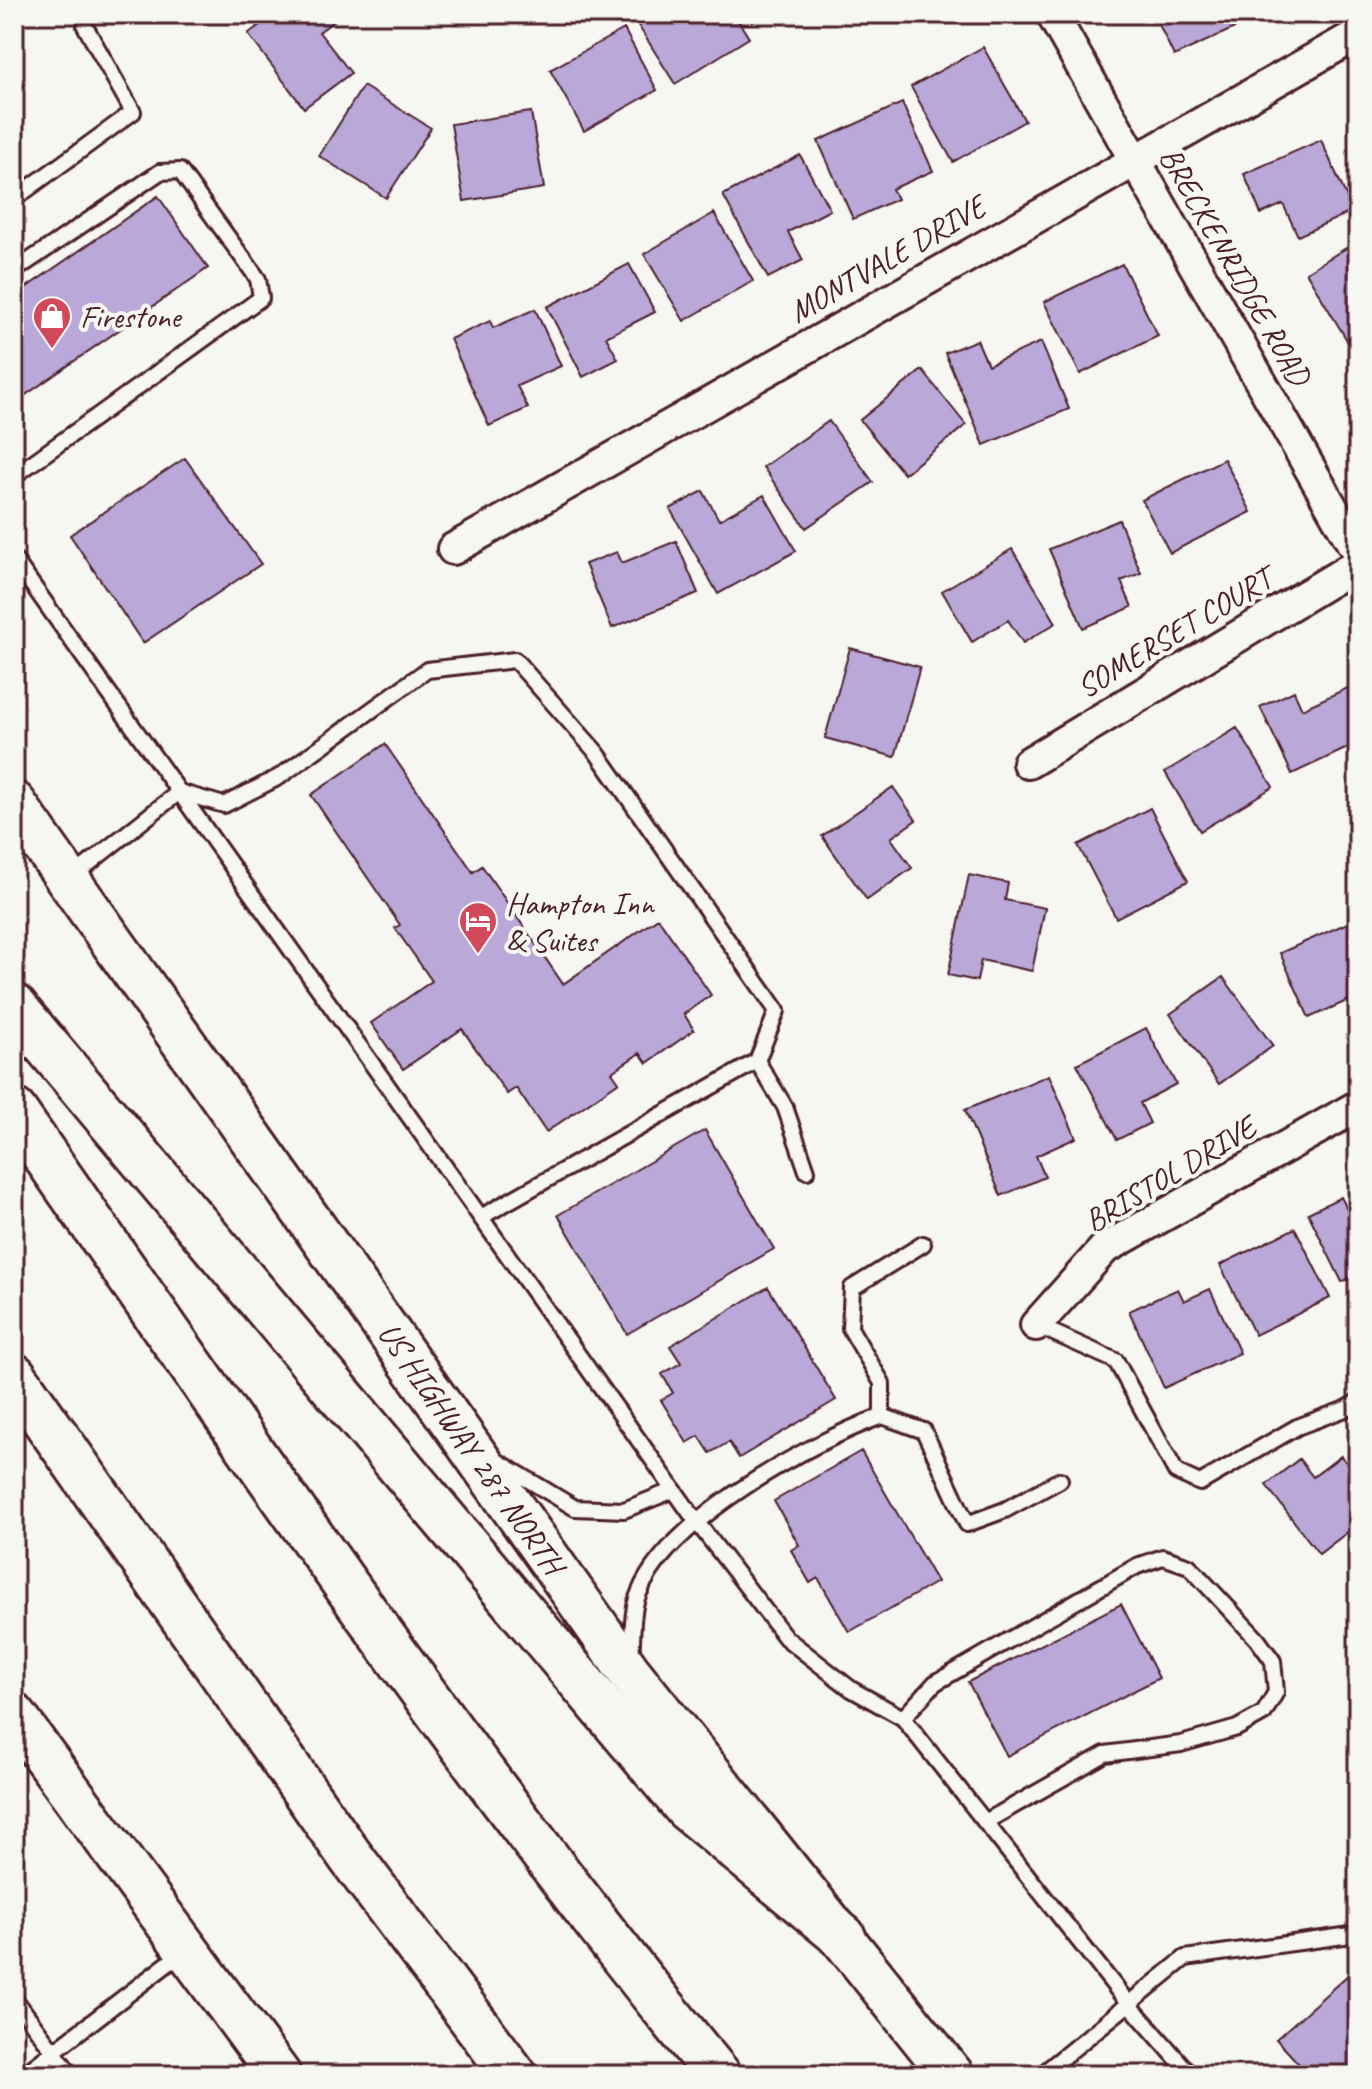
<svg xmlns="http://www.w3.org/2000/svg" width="1372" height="2089" viewBox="0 0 1372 2089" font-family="Caveat,sans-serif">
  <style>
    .building { fill: #baa8d8; stroke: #4a1f2b; stroke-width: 2 }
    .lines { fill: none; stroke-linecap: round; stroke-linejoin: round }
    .lane-casing { stroke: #4a1f2b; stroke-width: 20 }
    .street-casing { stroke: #4a1f2b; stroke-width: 36 }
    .secondary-casing { stroke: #4a1f2b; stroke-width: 48 }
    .highway-casing { stroke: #4a1f2b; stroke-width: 50 }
    .lane { stroke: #f6f6f2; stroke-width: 14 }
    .street { stroke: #f6f6f2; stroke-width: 30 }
    .secondary { stroke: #f6f6f2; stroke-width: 42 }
    .highway { stroke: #f6f6f2; stroke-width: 44 }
    .labels { text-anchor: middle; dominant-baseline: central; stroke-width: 8; stroke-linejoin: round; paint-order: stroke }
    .street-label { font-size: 32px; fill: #4a1f2b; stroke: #f6f6f2 }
    .poi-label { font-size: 32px; fill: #4a1f2b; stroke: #f6f6f2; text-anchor: start }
  </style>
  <rect width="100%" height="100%" fill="#f6f6f2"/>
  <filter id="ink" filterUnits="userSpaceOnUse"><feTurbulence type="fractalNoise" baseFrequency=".0125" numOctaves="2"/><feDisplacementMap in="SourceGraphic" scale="16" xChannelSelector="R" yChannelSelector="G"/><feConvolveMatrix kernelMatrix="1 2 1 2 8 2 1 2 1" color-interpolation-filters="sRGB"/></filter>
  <g filter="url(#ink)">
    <path class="building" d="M 274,14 L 334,14 L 338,18 L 319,32 L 351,73 L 304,108 L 248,34 Z
      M 631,14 L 734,14 L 749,38 L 675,84 Z
      M 748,14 L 768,14 L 752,22 Z
      M 1154,14 L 1233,14 L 1239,26 L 1174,56 Z
      M 624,29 L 657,90 L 584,131 L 550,70 Z
      M 983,47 L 1025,121 L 953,162 L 911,87 Z
      M 363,86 L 431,128 L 386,198 L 319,156 Z
      M 902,103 L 933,171 L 892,189 L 897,199 L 853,219 L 818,141 Z
      M 531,112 L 544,188 L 464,201 L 451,124 Z
      M 1321,140 L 1353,211 L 1298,236 L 1283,204 L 1261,214 L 1244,174 Z
      M 800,155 L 830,210 L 788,232 L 803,260 L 768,278 L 723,195 Z
      M 158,196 L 208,268 L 14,403 L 14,296 Z
      M 714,213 L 753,281 L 684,321 L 644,254 Z
      M 1358,241 L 1358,343 L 1351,347 L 1306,272 Z
      M 629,264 L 655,312 L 606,337 L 618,359 L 583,377 L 547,307 Z
      M 1122,264 L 1158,336 L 1080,374 L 1044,302 Z
      M 535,309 L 561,366 L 517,386 L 528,408 L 489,426 L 450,339 L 490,321 L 493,328 Z
      M 977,340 L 988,365 L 1041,342 L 1069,409 L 984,445 L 945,353 Z
      M 1358,366 L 1358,383 L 1350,370 Z
      M 922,370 L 966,425 L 904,474 L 860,420 Z
      M 829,421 L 873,482 L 806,528 L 763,467 Z
      M 185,458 L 261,564 L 143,643 L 70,535 Z
      M 1224,459 L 1251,512 L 1170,553 L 1142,500 Z
      M 703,491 L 719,520 L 764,495 L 796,551 L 718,594 L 670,509 Z
      M 1119,520 L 1141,573 L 1121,581 L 1132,607 L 1083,628 L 1049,549 Z
      M 676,541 L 698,593 L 612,628 L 585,564 L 617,552 L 622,563 Z
      M 1012,549 L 1056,623 L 1023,643 L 1008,620 L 972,642 L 942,591 Z
      M 850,648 L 920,667 L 895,757 L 825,738 Z
      M 1354,685 L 1358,693 L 1358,743 L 1292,774 L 1260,707 L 1294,691 L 1302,709 Z
      M 1237,728 L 1273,787 L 1200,831 L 1165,772 Z
      M 385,744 L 473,872 L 482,866 L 563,984 L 658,918 L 711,995 L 684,1014 L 694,1030 L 647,1063 L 640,1053 L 612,1072 L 619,1082 L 546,1132 L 516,1088 L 507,1094 L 462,1029 L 403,1069 L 371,1023 L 432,981 L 395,928 L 400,925 L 311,795 Z
      M 893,787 L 916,820 L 891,838 L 912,868 L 867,900 L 822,836 Z
      M 1150,808 L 1188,881 L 1116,918 L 1078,845 Z
      M 969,875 L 1008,883 L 1005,900 L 1045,908 L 1032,971 L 981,960 L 977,981 L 948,975 Z
      M 1354,920 L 1358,928 L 1358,996 L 1309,1018 L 1280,953 Z
      M 1223,977 L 1273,1046 L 1219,1084 L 1170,1014 Z
      M 1146,1028 L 1176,1084 L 1140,1103 L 1150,1123 L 1117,1140 L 1077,1064 Z
      M 1049,1075 L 1076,1138 L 1036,1156 L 1045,1177 L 1001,1196 L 965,1110 Z
      M 705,1130 L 774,1249 L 627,1334 L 558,1215 Z
      M 1341,1197 L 1350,1215 L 1358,1211 L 1358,1274 L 1342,1282 L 1308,1213 Z
      M 1295,1228 L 1330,1298 L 1255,1335 L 1220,1265 Z
      M 768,1287 L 836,1400 L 739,1458 L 729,1442 L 710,1453 L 699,1436 L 687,1443 L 661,1400 L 673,1393 L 662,1374 L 681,1363 L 670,1346 Z
      M 1178,1289 L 1184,1301 L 1210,1289 L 1240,1353 L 1164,1388 L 1129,1311 Z
      M 861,1451 L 937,1582 L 849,1632 L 818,1578 L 810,1583 L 791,1550 L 799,1545 L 774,1501 Z
      M 1341,1456 L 1358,1478 L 1358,1524 L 1319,1554 L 1266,1485 L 1299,1459 L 1313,1477 Z
      M 1121,1604 L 1159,1678 L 1007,1756 L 968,1682 Z
      M 1358,1966 L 1358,2075 L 1309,2075 L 1276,2039 Z"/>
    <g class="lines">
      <g class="lane-casing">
        <path id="lane" d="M 14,199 L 133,112 L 85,26
          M 14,271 L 160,172 L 180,171 L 258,279 L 261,298 L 14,476
          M 14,559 L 696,1521 L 786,1638 L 851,1689 L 903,1718 L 1128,2003 L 1191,2075
          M 72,877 L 179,792 L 224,805 L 279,777 L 427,670 L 515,660 L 597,753 L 777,1011 L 757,1061 L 481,1217
          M 757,1061 L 785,1107 L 807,1171
          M 1036,1325 L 1116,1361 L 1176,1472 L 1200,1483 L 1297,1427 L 1348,1408 L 1358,1401
          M 882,1416 L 924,1431 L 967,1524 L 1005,1510 L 1060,1480
          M 499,1462 L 575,1508 L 624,1510 L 674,1490
          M 631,1659 C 633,1639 631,1611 639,1593 C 668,1520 811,1442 882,1416 L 882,1383 L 850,1328 L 852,1288 L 923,1244
          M 903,1718 L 935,1683 L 1137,1566 L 1163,1557 L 1189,1566 L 1257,1639 L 1273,1661 L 1276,1692 L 1264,1713 L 1237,1728 L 1181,1744 L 1105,1754 L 985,1822
          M 14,1998 L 71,2075
          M 23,2075 L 183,1952
          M 1041,2075 L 1185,1958 L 1358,1934"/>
      </g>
      <g class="street-casing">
        <path id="street" d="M 1052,14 L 1358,553
          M 453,549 L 1358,34
          M 1028,763 L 1358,564
          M 1036,1325 L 1104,1249 L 1358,1106"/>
      </g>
      <g class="secondary-casing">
        <path id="secondary" d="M 14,803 L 629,1672 L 952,2075
          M 14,1715 L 279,2075"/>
      </g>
      <g class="highway-casing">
        <path id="highway" d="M 14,1007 L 687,1808 L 843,1937
          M 14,1111 C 242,1438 465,1767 718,2075
          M 14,1376 L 350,1856 L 514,2075"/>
      </g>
      <use href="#lane" class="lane"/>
      <use href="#street" class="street"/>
      <use href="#secondary" class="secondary"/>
      <use href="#highway" class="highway"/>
    </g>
  </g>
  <defs>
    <g id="shop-pin" transform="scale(2)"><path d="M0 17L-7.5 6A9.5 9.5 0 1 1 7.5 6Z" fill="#d1495b" stroke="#f6f6f2"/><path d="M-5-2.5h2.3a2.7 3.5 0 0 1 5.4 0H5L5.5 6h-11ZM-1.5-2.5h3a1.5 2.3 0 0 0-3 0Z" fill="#fff"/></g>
    <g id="hotel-pin" transform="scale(2)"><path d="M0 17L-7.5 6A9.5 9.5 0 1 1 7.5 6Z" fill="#d1495b" stroke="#f6f6f2"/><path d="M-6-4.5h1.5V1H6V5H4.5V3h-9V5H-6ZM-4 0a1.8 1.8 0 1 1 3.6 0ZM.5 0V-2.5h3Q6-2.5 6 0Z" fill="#fff"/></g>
  </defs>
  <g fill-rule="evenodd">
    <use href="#shop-pin" x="52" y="316"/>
    <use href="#hotel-pin" x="478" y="921"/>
  </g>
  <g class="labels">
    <g class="street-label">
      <text transform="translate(887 259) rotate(-30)">MONTVALE DRIVE</text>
      <text transform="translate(1235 266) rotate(60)">BRECKENRIDGE ROAD</text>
      <text transform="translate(1174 633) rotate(-31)">SOMERSET COURT</text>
      <text transform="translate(1170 1174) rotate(-31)">BRISTOL DRIVE</text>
      <text transform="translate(471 1448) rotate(55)">US HIGHWAY 287 NORTH</text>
    </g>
    <g class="poi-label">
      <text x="80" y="316">Firestone</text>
      <text x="506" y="903">Hampton Inn<tspan x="506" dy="37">&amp; Suites</tspan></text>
    </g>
  </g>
  <rect width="1372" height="2089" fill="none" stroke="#f6f6f2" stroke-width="48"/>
  <rect x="24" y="24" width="1324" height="2041" fill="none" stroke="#4a1f2b" stroke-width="3" filter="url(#ink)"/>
</svg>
